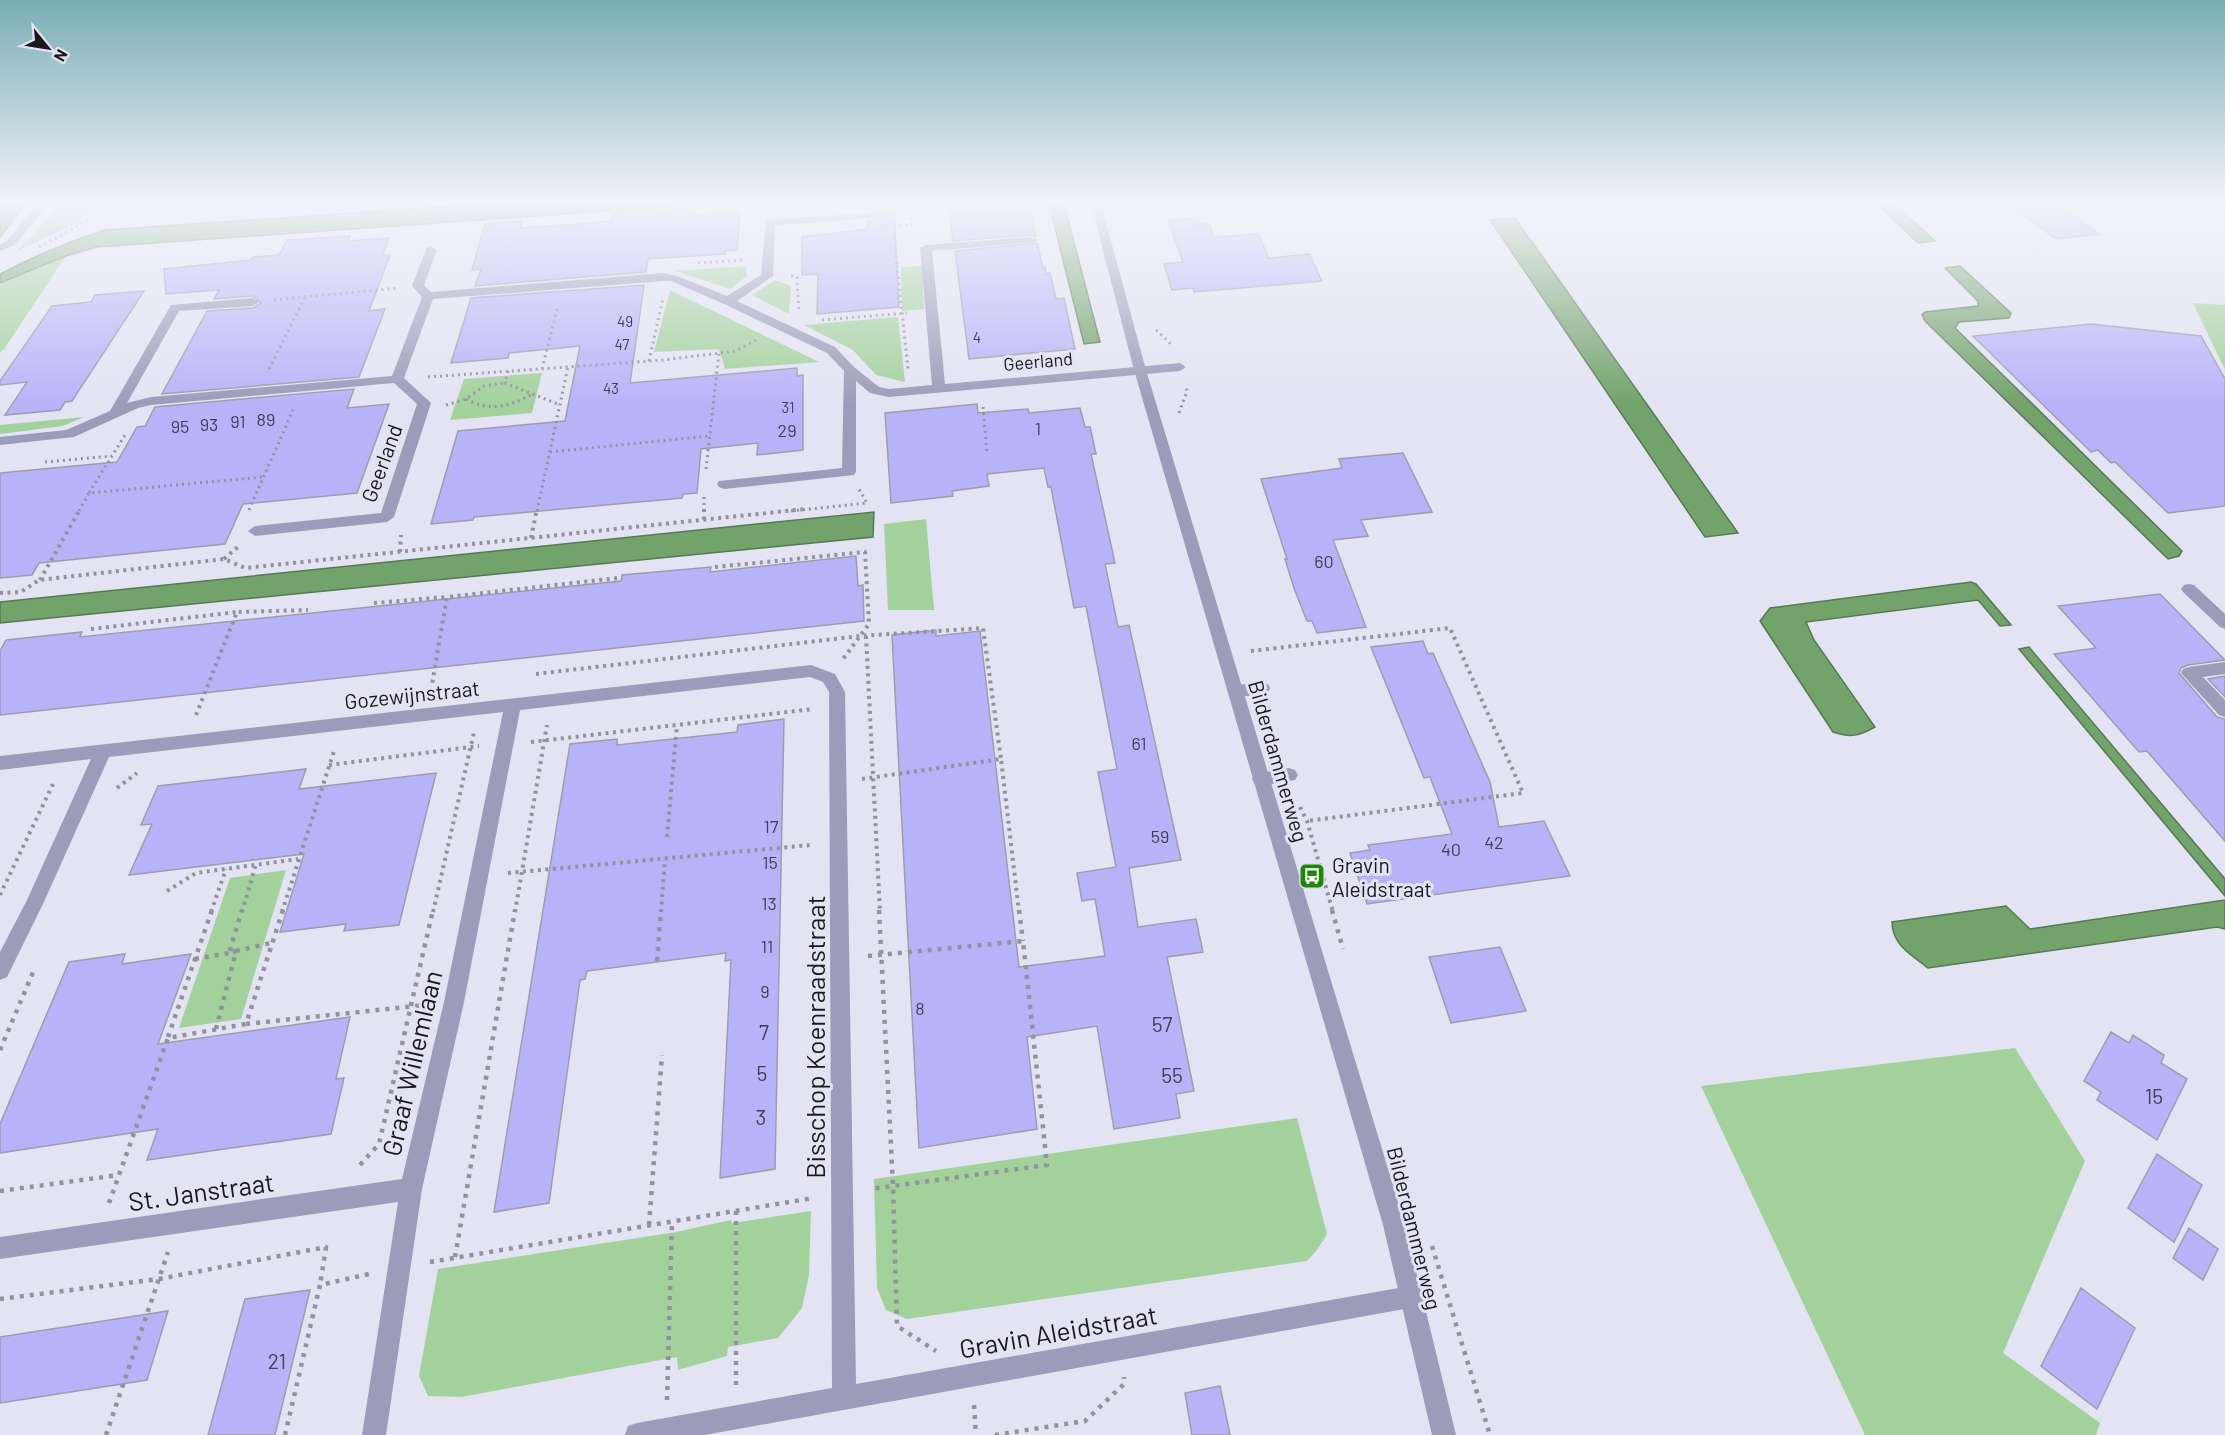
<svg xmlns="http://www.w3.org/2000/svg" width="2225" height="1435" viewBox="0 0 2225 1435" font-family="Barlow,sans-serif">
  <style>
    .green { fill: #a3d19c }
    .water { fill: #72a36a; stroke: #577953; stroke-width: 1.5 }
    .building { fill: #b8b3f9; stroke: #9d9cac; stroke-width: 1.5 }
    .lines { fill: none; stroke-linecap: round; stroke-linejoin: round }
    .path-far2 { stroke: #92929f; stroke-width: 3; stroke-dasharray: 2 4; stroke-linecap: butt }
    .path-far1 { stroke: #92929f; stroke-width: 4; stroke-dasharray: 3 4.5; stroke-linecap: butt }
    .path { stroke: #92929f; stroke-width: 4.5; stroke-dasharray: 4 6; stroke-linecap: butt }
    .service { fill: #9c9bb9; fill-rule: evenodd }
    .minor { fill: #9c9bb9; fill-rule: evenodd }
    .tertiary { fill: #9c9bb9; fill-rule: evenodd }
    .labels { text-anchor: middle; dominant-baseline: central; stroke-width: 6; stroke-linejoin: round; paint-order: stroke }
    .far-number-label { font-size: 15px; fill: #413f55 }
    .far-street-label { font-size: 18px; fill: #19181e; stroke: #e3e3f4 }
    .number-label { font-size: 18px; fill: #413f55 }
    .street-label { font-size: 21px; fill: #19181e; stroke: #e3e3f4 }
    .poi-label { font-size: 21px; fill: #19181e; stroke: #e3e3f4; text-anchor: start }
    .near-number-label { font-size: 21px; fill: #413f55 }
    .near-street-label { font-size: 26px; fill: #19181e; stroke: #e3e3f4 }
  </style>
  <rect width="100%" height="100%" fill="#e3e3f4"/>
  <path class="green" d="M 58,204 L 92,204 L 79,222 L 15,252 L 35,234 Z
    M 66,256 L 4,349 L 0,352 L 0,285 L 3,282 Z
    M 746,266 L 747,276 L 730,289 L 676,271 Z
    M 922,266 L 924,309 L 902,311 L 901,267 Z
    M 775,280 L 791,286 L 789,314 L 752,295 Z
    M 670,290 L 819,362 L 725,369 L 719,349 L 654,352 Z
    M 2193,303 L 2225,305 L 2225,370 Z
    M 898,317 L 905,382 L 876,375 L 853,350 L 804,325 Z
    M 542,373 L 532,413 L 450,420 L 464,379 Z
    M 84,417 L 63,426 L 0,434 L 0,425 Z
    M 926,519 L 934,610 L 888,610 L 884,524 Z
    M 286,870 L 241,1019 L 179,1028 L 230,878 Z
    M 2015,1048 L 2085,1161 L 2003,1353 L 2100,1423 L 2096,1435 L 1865,1435 L 1701,1086 Z
    M 1297,1118 L 1327,1234 L 1317,1250 L 1307,1261 L 907,1319 L 886,1310 L 877,1288 L 874,1179 Z
    M 811,1211 L 809,1275 L 802,1308 L 778,1338 L 728,1347 L 727,1356 L 678,1370 L 677,1357 L 461,1397 L 428,1396 L 419,1376 L 438,1269 L 676,1232 L 731,1220 L 732,1223 Z"/>
  <path class="water" d="M 0,204 L 26,204 L 0,237 Z
    M 479,204 L 705,204 L 97,247 L 66,256 L 0,283 L 0,274 C 34,256 69,242 105,230 Z
    M 1049,204 L 1064,204 L 1100,342 L 1084,344 Z
    M 1877,204 L 1894,204 L 1935,241 L 1918,243 Z
    M 1515,218 L 1738,533 L 1705,537 L 1490,220 Z
    M 1960,266 L 2011,313 L 2009,318 L 1959,322 L 1955,328 L 2182,551 L 2179,556 L 2168,559 L 1925,321 L 1922,315 L 1925,312 L 1978,306 L 1978,301 L 1945,268 Z
    M 874,512 L 873,537 L 0,623 L 0,602 Z
    M 1971,582 L 1976,584 L 2011,625 L 2000,626 L 1978,600 L 1806,622 L 1814,640 L 1875,727 C 1859,736 1851,738 1833,732 L 1760,621 L 1770,608 Z
    M 2029,647 L 2225,879 L 2225,896 L 2019,649 Z
    M 2225,900 L 2225,929 L 2217,927 L 1928,968 C 1912,955 1892,945 1892,922 L 2006,906 L 2030,929 Z"/>
  <path class="building" d="M 985,204 L 1029,204 L 1036,237 L 1031,235 L 953,241 L 949,206 Z
    M 693,208 L 692,215 L 740,211 L 737,250 L 725,251 L 725,254 L 648,259 L 646,272 L 475,286 L 481,269 L 472,270 L 485,224 L 522,221 L 520,228 L 578,224 L 611,221 L 612,213 Z
    M 2015,208 L 2064,208 L 2099,234 L 2056,239 Z
    M 894,211 L 899,307 L 817,314 L 818,274 L 802,275 L 802,237 L 867,229 L 867,221 L 875,220 L 877,216 L 872,212 Z
    M 1197,218 L 1199,224 L 1209,223 L 1214,237 L 1258,234 L 1269,258 L 1309,254 L 1322,281 L 1194,292 L 1193,288 L 1172,290 L 1164,264 L 1183,262 L 1168,220 Z
    M 350,236 L 348,241 L 389,238 L 382,256 L 390,255 L 369,311 L 385,309 L 359,377 L 162,394 L 207,311 L 253,308 L 261,303 L 253,296 L 214,299 L 219,290 L 166,294 L 164,269 L 251,260 L 253,257 L 279,255 L 287,240 Z
    M 1037,243 L 1043,268 L 1045,267 L 1046,274 L 1050,273 L 1056,299 L 1064,298 L 1075,349 L 969,359 L 955,251 Z
    M 644,285 L 630,383 L 797,368 L 797,376 L 803,375 L 803,450 L 757,455 L 758,443 L 701,449 L 697,493 L 683,494 L 682,498 L 474,517 L 473,520 L 431,524 L 458,431 L 565,421 L 580,346 L 509,353 L 508,358 L 451,363 L 471,298 Z
    M 144,291 L 72,401 L 65,402 L 60,410 L 5,415 L 27,382 L 0,385 L 0,381 L 52,306 L 91,302 L 95,295 Z
    M 2091,324 L 2201,336 L 2225,379 L 2225,506 L 2168,513 L 2115,462 L 2111,463 L 2098,450 L 2091,452 L 1973,336 Z
    M 354,389 L 347,408 L 389,404 L 357,493 L 243,504 L 225,544 L 39,563 L 32,575 L 0,578 L 0,473 L 117,462 L 137,427 L 145,426 L 155,407 Z
    M 977,404 L 978,413 L 1028,409 L 1029,413 L 1080,408 L 1085,427 L 1090,427 L 1096,454 L 1091,454 L 1115,563 L 1105,564 L 1118,627 L 1129,625 L 1181,860 L 1129,868 L 1138,927 L 1196,919 L 1203,952 L 1167,957 L 1194,1091 L 1176,1094 L 1180,1118 L 1114,1129 L 1097,1026 L 1027,1037 L 1037,1129 L 919,1148 L 892,635 L 936,630 L 936,636 L 980,631 L 1019,967 L 1105,956 L 1095,899 L 1082,901 L 1077,873 L 1116,867 L 1098,772 L 1117,769 L 1086,606 L 1074,608 L 1051,487 L 1048,487 L 1044,468 L 987,474 L 989,486 L 952,491 L 953,496 L 891,503 L 885,413 Z
    M 1403,453 L 1432,512 L 1361,520 L 1368,536 L 1333,540 L 1366,627 L 1317,633 L 1312,621 L 1307,621 L 1294,588 L 1285,559 L 1287,559 L 1261,479 L 1342,468 L 1339,459 Z
    M 856,556 L 858,586 L 863,585 L 864,621 L 0,715 L 0,651 L 6,640 L 82,632 L 80,637 L 621,581 L 622,575 L 711,567 L 710,572 Z
    M 2160,594 L 2225,660 L 2188,665 L 2181,668 L 2179,673 L 2217,717 L 2225,719 L 2225,841 L 2147,751 L 2139,752 L 2054,654 L 2096,648 L 2058,606 Z
    M 1423,641 L 1428,654 L 1433,653 L 1490,782 L 1499,827 L 1544,821 L 1570,876 L 1367,904 L 1350,853 L 1370,850 L 1368,845 L 1452,834 L 1430,777 L 1424,778 L 1371,647 Z
    M 2225,676 L 2225,697 L 2208,679 Z
    M 784,719 L 775,1169 L 720,1178 L 731,960 L 725,961 L 726,953 L 587,971 L 585,979 L 580,980 L 549,1203 L 494,1212 L 570,744 L 617,739 L 617,745 L 737,732 L 738,725 Z
    M 306,769 L 299,789 L 436,773 L 399,925 L 344,931 L 346,924 L 280,932 L 304,854 L 129,875 L 152,824 L 141,825 L 158,786 Z
    M 1500,947 L 1526,1011 L 1451,1023 L 1429,957 Z
    M 125,954 L 122,964 L 191,954 L 158,1044 L 350,1017 L 336,1079 L 344,1078 L 331,1134 L 147,1160 L 158,1129 L 0,1153 L 0,1124 L 69,962 Z
    M 2111,1032 L 2129,1043 L 2133,1035 L 2164,1055 L 2161,1063 L 2187,1079 L 2157,1140 L 2097,1100 L 2101,1092 L 2084,1081 Z
    M 2157,1154 L 2202,1185 L 2174,1242 L 2128,1208 Z
    M 2189,1228 L 2218,1249 L 2203,1280 L 2173,1258 Z
    M 2081,1288 L 2135,1328 L 2097,1409 L 2041,1366 Z
    M 310,1290 L 275,1435 L 208,1435 L 245,1299 Z
    M 168,1311 L 147,1380 L 0,1403 L 0,1337 Z
    M 1220,1386 L 1230,1435 L 1192,1435 L 1185,1393 Z"/>
  <g class="lines">
    <path class="path-far2" d="M 392,204 L 388,209 L 458,204
      M 319,209 L 334,204
      M 887,226 L 911,225 L 913,207 L 890,208
      M 894,226 L 897,265 L 900,265
      M 39,247 L 89,220 L 101,204
      M 698,263 L 744,260
      M 897,265 L 908,369
      M 791,276 L 797,277 L 799,312
      M 274,300 L 398,288
      M 822,320 L 907,313
      M 1156,330 L 1172,345
      M 649,361 L 663,298
      M 269,369 L 305,297
      M 542,369 L 558,306
      M 508,371 L 505,383 L 560,405
      M 428,377 L 664,360 L 736,351 L 756,340
      M 466,399 C 490,412 509,407 532,394
      M 446,405 L 466,399 L 484,386 L 505,383
      M 983,407 L 987,454
      M 1179,413 L 1187,391 L 1186,386
      M 550,452 L 710,436
      M 45,462 L 112,456
      M 706,469 L 719,353
      M 89,493 L 125,435
      M 704,497 L 704,511
      M 249,510 L 293,410
      M 79,511 L 89,493 L 263,477
      M 537,511 L 568,367
      M 791,511 L 867,503 L 859,489"/>
    <path class="path-far1" d="M 704,509 L 704,520
      M 531,538 L 537,509
      M 400,552 L 401,535
      M 224,559 L 239,546
      M 715,567 L 865,552 L 869,624 L 843,659
      M 40,580 L 80,509
      M 0,593 L 21,592 L 39,580 L 224,559 L 245,568 L 805,509
      M 374,603 L 447,597
      M 91,629 L 237,612
      M 866,636 L 880,912
      M 1251,651 L 1450,628 L 1523,793 L 1307,821
      M 536,674 L 860,636 L 983,628 L 1001,759
      M 431,690 L 447,597 L 618,578
      M 196,715 L 237,612 L 308,610
      M 531,742 L 813,709
      M 329,765 L 479,746
      M 862,779 L 1001,759 L 1019,912
      M 117,788 L 137,773
      M 1300,807 L 1307,821 L 1333,912
      M 667,837 L 677,725
      M 508,873 L 811,845
      M 167,891 L 196,873 L 298,859
      M 0,895 L 54,782
      M 211,912 L 226,869
      M 242,912 L 256,864
      M 282,912 L 335,748
      M 433,912 L 474,732
      M 515,912 L 547,725
      M 661,912 L 665,859"/>
    <path class="path" d="M 283,910 L 246,1024 L 425,1005
      M 879,910 L 893,1186 L 897,1326 L 936,1351
      M 1019,910 L 1023,941
      M 1332,910 L 1343,949
      M 236,951 L 271,943
      M 868,956 L 1023,941 L 1047,1165 L 871,1189
      M 195,959 L 229,953
      M 657,961 L 661,910
      M 216,1029 L 236,951 L 229,953 L 242,910
      M 168,1037 L 212,910
      M 0,1050 L 34,970
      M 360,1165 L 379,1144 L 433,910
      M 0,1191 L 119,1175
      M 109,1203 L 168,1038 L 246,1024
      M 736,1211 L 736,1387
      M 649,1225 L 662,1055
      M 1432,1246 L 1490,1435
      M 455,1257 L 515,910
      M 430,1262 L 813,1198
      M 0,1299 L 159,1279 L 326,1247 L 320,1285
      M 667,1400 L 672,1221
      M 974,1405 L 976,1435
      M 106,1435 L 168,1252
      M 285,1435 L 320,1285 L 369,1274
      M 995,1435 L 1085,1421 L 1124,1384 L 1124,1377"/>
    <path class="service" d="M 2189,584 L 2194,585 L 2225,614 L 2225,629 L 2220,627 L 2184,593 L 2181,589 L 2184,585 Z
      M 2225,662 L 2225,674 L 2203,677 L 2225,700 L 2225,717 L 2219,715 L 2181,673 L 2183,669 L 2189,667 Z
      M 1262,682 L 1268,684 L 1270,688 L 1268,692 C 1257,696 1240,698 1229,694 L 1227,690 L 1229,686 Z
      M 1289,768 L 1295,770 L 1298,775 L 1295,780 L 1261,786 L 1255,784 L 1252,779 L 1255,774 Z"/>
    <path class="minor" d="M 37,204 L 48,204 L 15,245 L 0,251 L 0,244 L 7,241 Z
      M 869,213 L 875,216 L 873,218 L 775,225 L 773,276 L 737,301 L 835,347 L 854,367 L 879,387 L 889,389 L 932,385 L 920,248 L 926,245 L 1031,237 L 1037,240 L 1035,242 L 932,251 L 945,384 L 1180,363 L 1186,367 L 1180,371 L 889,397 L 870,393 L 856,381 L 856,472 L 854,475 L 724,489 L 719,487 L 717,484 L 719,481 L 842,468 L 844,371 L 827,353 L 724,304 L 671,281 L 663,281 L 433,299 L 404,378 L 431,403 L 394,517 L 387,522 L 255,536 L 248,531 L 255,526 L 381,513 L 417,404 L 394,383 L 151,405 L 138,408 L 74,437 L 0,445 L 0,437 L 66,430 L 110,411 L 171,305 L 253,298 L 259,302 L 253,306 L 179,311 L 127,403 L 151,397 L 392,376 L 422,297 L 412,286 L 427,248 L 431,247 L 437,250 L 424,285 L 431,292 L 663,273 L 677,276 L 727,296 L 761,275 L 766,220 Z
      M 811,665 L 835,674 L 845,692 L 856,1384 L 1410,1286 L 1418,1289 L 1421,1297 L 1418,1305 L 1410,1308 L 705,1435 L 625,1435 L 628,1426 L 637,1423 L 832,1388 L 829,692 L 823,682 L 810,677 L 520,710 L 464,1002 L 422,1189 L 386,1435 L 362,1435 L 398,1202 L 0,1259 L 0,1237 L 402,1179 L 444,1002 L 503,712 L 109,757 L 43,904 L 7,977 L 0,980 L 0,952 L 27,900 L 91,759 L 0,770 L 0,756 Z"/>
    <path class="tertiary" d="M 1091,204 L 1101,204 L 1146,370 L 1405,1225 L 1456,1435 L 1432,1435 L 1383,1225 L 1134,370 Z"/>
  </g>
  <linearGradient id="sky" x2="0" y2="1"><stop stop-color="#79adb6"/><stop offset="0.5" stop-color="#f2f2fa"/><stop offset="1" stop-color="#f2f2fa" stop-opacity="0"/></linearGradient>
  <rect width="2225" height="405" fill="url(#sky)"/>
  <defs>
    <g id="bus-square" transform="scale(1.35)"><rect x="-9" y="-9" width="18" height="18" rx="4" fill="#1d8903" stroke="#e3e3f4"/><path d="M-5-6H5V4H4V6H2V4H-2V6H-4V4H-5ZM-3.5-4V0h7V-4ZM-3.5 1.2v1.5H-2V1.2ZM2 1.2v1.5H3.5V1.2Z" fill="#fff"/></g>
  </defs>
  <g fill-rule="evenodd">
    <use href="#bus-square" x="1312" y="876"/>
  </g>
  <g class="labels">
    <g class="far-number-label">
      <text x="625" y="321">49</text>
      <text x="977" y="337">4</text>
      <text x="622" y="344">47</text>
      <text x="611" y="388">43</text>
      <text x="788" y="407">31</text>
    </g>
    <g class="far-street-label">
      <text transform="translate(1038 361) rotate(-5)">Geerland</text>
    </g>
    <g class="number-label">
      <text x="266" y="419">89</text>
      <text x="238" y="421">91</text>
      <text x="209" y="424">93</text>
      <text x="180" y="426">95</text>
      <text x="1038" y="428">1</text>
      <text x="787" y="430">29</text>
      <text x="1324" y="561">60</text>
      <text x="1139" y="743">61</text>
      <text x="771" y="826">17</text>
      <text x="1160" y="836">59</text>
      <text x="1494" y="842">42</text>
      <text x="1451" y="849">40</text>
      <text x="770" y="862">15</text>
      <text x="769" y="903">13</text>
      <text x="767" y="946">11</text>
      <text x="765" y="991">9</text>
      <text x="920" y="1008">8</text>
    </g>
    <g class="street-label">
      <text transform="translate(381 463) rotate(-70)">Geerland</text>
      <text transform="translate(412 694) rotate(-6)">Gozewijnstraat</text>
      <text transform="translate(1279 761) rotate(74)">Bilderdammerweg</text>
      <text transform="translate(1415 1228) rotate(76)">Bilderdammerweg</text>
    </g>
    <g class="poi-label">
      <text x="1332" y="864">Gravin<tspan x="1332" dy="24">Aleidstraat</tspan></text>
    </g>
    <g class="near-number-label">
      <text x="1162" y="1023">57</text>
      <text x="764" y="1031">7</text>
      <text x="762" y="1072">5</text>
      <text x="1172" y="1074">55</text>
      <text x="2154" y="1095">15</text>
      <text x="761" y="1116">3</text>
      <text x="277" y="1360">21</text>
    </g>
    <g class="near-street-label">
      <text transform="translate(814 1037) rotate(-90)">Bisschop Koenraadstraat</text>
      <text transform="translate(411 1063) rotate(-77)">Graaf Willemlaan</text>
      <text transform="translate(201 1191) rotate(-8)">St. Janstraat</text>
      <text transform="translate(1058 1331) rotate(-10)">Gravin Aleidstraat</text>
    </g>
  </g>
  <g transform="translate(48 48) rotate(120)" stroke="#e3e3f4" stroke-width="4.5" paint-order="stroke">
  <path d="M0-4.5L10 22L0 15L-10 22Z" fill="#19181e"/>
  <text y="-9" font-size="16" font-weight="bold" text-anchor="middle" fill="#19181e">N</text>
  </g>
</svg>
